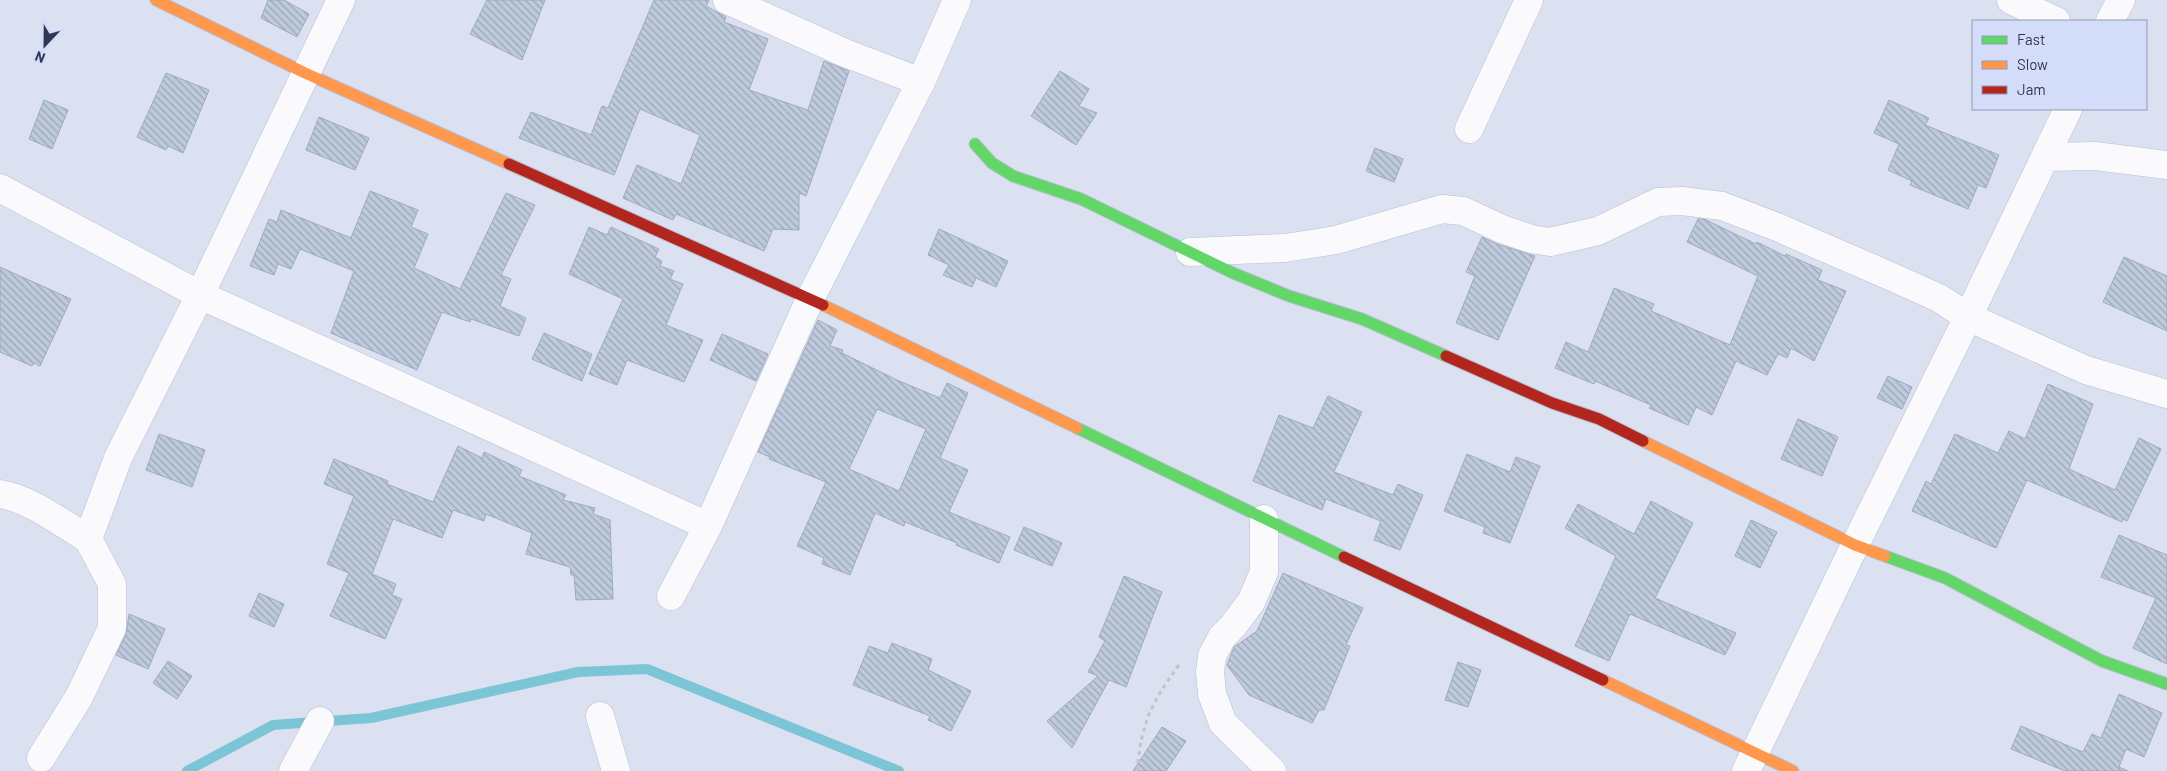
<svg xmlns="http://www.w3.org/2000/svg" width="2167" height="771" viewBox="0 0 2167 771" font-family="Barlow,sans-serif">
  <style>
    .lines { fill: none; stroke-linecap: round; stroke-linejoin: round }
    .stream { stroke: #7bc5d6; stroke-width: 10 }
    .building { fill: url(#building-back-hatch); stroke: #9eabbd; fill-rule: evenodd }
    .street-casing { stroke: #b7bed4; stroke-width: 29 }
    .fast-casing { stroke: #b7bed4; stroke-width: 13 }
    .slow-casing { stroke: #b7bed4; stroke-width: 13 }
    .jam-casing { stroke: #b7bed4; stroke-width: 13 }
    .path { stroke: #c1c3cc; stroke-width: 3; stroke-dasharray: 4 4; stroke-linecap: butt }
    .street { stroke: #fafafd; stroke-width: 28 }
    .fast { stroke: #63d668; stroke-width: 11 }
    .slow { stroke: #ff974d; stroke-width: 11 }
    .jam { stroke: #b3261e; stroke-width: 11 }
  </style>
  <defs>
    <pattern id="building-back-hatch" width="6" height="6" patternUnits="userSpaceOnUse" patternTransform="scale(1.25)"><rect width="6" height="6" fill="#becbdd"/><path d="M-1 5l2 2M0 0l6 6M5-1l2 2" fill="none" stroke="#9ba6b6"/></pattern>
  </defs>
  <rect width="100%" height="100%" fill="#dce1f1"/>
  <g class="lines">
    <path class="stream" d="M 187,771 L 273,725 L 371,718 L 578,672 L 647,669 L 899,771"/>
  </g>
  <path class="building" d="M 268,0 L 284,0 L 309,14 L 297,37 L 261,18 Z
    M 487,0 L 545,0 L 522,60 L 470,34 Z
    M 654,0 L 709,0 L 706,6 L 726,17 L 724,22 L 768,39 L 749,90 L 808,110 L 824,61 L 849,71 L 806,196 L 799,193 L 799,230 L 773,229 L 764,251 L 676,214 L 673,220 L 623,198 L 637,165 L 681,184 L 700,135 L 640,109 L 614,175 L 519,138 L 531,112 L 591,135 L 602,106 L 608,108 Z
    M 1060,71 L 1089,89 L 1079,106 L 1097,113 L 1076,145 L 1031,116 Z
    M 166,73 L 209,90 L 183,153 L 168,146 L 166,150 L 137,137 Z
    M 44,100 L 68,110 L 52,149 L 29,139 Z
    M 1889,100 L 1929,118 L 1925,125 L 1999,155 L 1986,188 L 1978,185 L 1968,209 L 1910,185 L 1912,181 L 1888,170 L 1899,144 L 1874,133 Z
    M 319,117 L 369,138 L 355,170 L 306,150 Z
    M 1375,148 L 1403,159 L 1394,182 L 1366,171 Z
    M 370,191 L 418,210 L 411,227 L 428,234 L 414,268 L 460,289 L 506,193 L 535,205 L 501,275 L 511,279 L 500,306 L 526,318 L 519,336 L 471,319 L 470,322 L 442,312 L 417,370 L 331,333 L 354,271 L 300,249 L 291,269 L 278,264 L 274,275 L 250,266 L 269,219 L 277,222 L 281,210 L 351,238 Z
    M 1698,219 L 1704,219 L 1756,244 L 1757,242 L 1785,256 L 1786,254 L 1822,270 L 1818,280 L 1846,291 L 1814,361 L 1791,348 L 1787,358 L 1778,354 L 1767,375 L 1736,361 L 1712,415 L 1696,407 L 1688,425 L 1649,408 L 1651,405 L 1595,381 L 1594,384 L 1555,368 L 1566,342 L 1588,352 L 1614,288 L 1654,304 L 1651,311 L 1730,345 L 1758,276 L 1687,242 Z
    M 589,227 L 607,235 L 611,227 L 659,249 L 655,257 L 662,261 L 660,266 L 674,271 L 670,279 L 683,284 L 666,325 L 703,340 L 684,382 L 627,360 L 617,385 L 589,374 L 623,299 L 569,274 Z
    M 939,229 L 1008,261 L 996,287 L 976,278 L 972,287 L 943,275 L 949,265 L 928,255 Z
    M 1482,237 L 1497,244 L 1535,256 L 1498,340 L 1456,323 L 1475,276 L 1466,272 Z
    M 2124,257 L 2167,276 L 2167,331 L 2103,302 Z
    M 0,267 L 71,299 L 40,366 L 34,363 L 32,366 L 0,352 Z
    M 818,320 L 837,330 L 830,346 L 843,350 L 842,353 L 897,380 L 940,398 L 947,383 L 968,393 L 940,458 L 968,470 L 949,512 L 1010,537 L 999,563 L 956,545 L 957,543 L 905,522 L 904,526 L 875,513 L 850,575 L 822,564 L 824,558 L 797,546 L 826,482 L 769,459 L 770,457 L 758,452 ZM 877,409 L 926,429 L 899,491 L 849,469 Z
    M 544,333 L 592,354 L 582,381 L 532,359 Z
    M 722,334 L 768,354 L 756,381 L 710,360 Z
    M 1888,376 L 1912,387 L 1902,409 L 1877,398 Z
    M 2048,384 L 2093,404 L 2069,469 L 2115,490 L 2139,438 L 2161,449 L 2127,521 L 2123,519 L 2122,522 L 2027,480 L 1996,548 L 1912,511 L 1926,481 L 1931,484 L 1955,434 L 1998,453 L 2009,431 L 2025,439 Z
    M 1328,396 L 1362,412 L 1334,472 L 1393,495 L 1398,484 L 1423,495 L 1400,550 L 1374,540 L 1381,521 L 1326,499 L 1322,510 L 1253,481 L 1279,415 L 1313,428 Z
    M 1798,419 L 1838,437 L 1822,476 L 1781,459 Z
    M 159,434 L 205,450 L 192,487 L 146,470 Z
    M 458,446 L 482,458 L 484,452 L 522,470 L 519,476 L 566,495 L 563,500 L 595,508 L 593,514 L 610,520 L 613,599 L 576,600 L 574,575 L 571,575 L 570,567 L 526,554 L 532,533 L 486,514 L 484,521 L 453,510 L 442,538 L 393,519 L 372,574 L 396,584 L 392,595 L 402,599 L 385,639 L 330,616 L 349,573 L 327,564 L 354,496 L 324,484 L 334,459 L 388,481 L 387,484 L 433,502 Z
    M 1467,454 L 1510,472 L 1516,457 L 1540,466 L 1510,543 L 1483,533 L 1485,527 L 1444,511 Z
    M 1651,501 L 1693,523 L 1655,598 L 1736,633 L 1725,655 L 1630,614 L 1609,661 L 1575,646 L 1616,556 L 1565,528 L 1578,504 L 1634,534 Z
    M 1751,520 L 1777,532 L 1760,568 L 1735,556 Z
    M 1024,527 L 1062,543 L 1052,566 L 1014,550 Z
    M 2119,535 L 2167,555 L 2167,664 L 2133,648 L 2156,598 L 2101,577 Z
    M 1283,573 L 1363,608 L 1346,645 L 1350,646 L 1324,710 L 1319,710 L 1312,723 L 1249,695 L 1227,665 L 1234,647 L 1257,631 Z
    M 1124,576 L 1162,592 L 1126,687 L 1109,680 L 1072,748 L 1047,721 L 1098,676 L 1088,672 L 1105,641 L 1099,637 Z
    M 259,593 L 284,604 L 274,627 L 249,616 Z
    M 129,614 L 165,629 L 148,669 L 116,655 L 126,634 Z
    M 892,643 L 932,659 L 928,670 L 971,691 L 951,731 L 928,720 L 930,716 L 853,685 L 869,646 L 888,653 Z
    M 168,661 L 192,676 L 177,699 L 153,683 Z
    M 1458,662 L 1481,670 L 1468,707 L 1445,700 Z
    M 2119,694 L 2162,713 L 2144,757 L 2126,749 L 2119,767 L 2128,771 L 2065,771 L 2011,749 L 2021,726 L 2083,752 L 2092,734 L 2101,738 Z
    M 1162,727 L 1186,741 L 1166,771 L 1133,771 Z"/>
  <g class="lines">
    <g class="street-casing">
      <path id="street" d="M 727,0 L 845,53 L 921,82
        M 2011,0 L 2056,21
        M 2110,21 L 2121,0
        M 1469,129 L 1529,0
        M 2045,157 L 2095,156 L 2167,165
        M 0,188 L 200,295 L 708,526
        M 1190,252 L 1285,248 L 1336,240 L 1442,209 L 1463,211 L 1502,229 L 1531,239 L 1550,242 L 1598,231 L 1658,202 L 1682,201 L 1722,206 L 1777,227 L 1892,277 L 1939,298 L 1968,317 L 2086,370 L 2167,394
        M 0,494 C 29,498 63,524 88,539
        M 1264,519 L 1264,572 L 1251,602 L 1233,626 L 1222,637 L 1212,656 L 1210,672 L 1212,694 L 1223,723 L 1272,771
        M 671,596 L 708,526 L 810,299 L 921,82 L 957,0
        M 600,716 L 616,771
        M 41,758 L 79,697 L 112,628 L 112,584 L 88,539 L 118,458 L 200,295 L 341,0
        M 293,771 L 320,721
        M 1746,771 L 1855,545 L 1968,317 L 2068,109"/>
    </g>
    <g class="fast-casing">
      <path id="fast" d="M 975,144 L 992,163 L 1013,176 L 1081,199 L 1233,273 L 1289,296 L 1362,319 L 1446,356
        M 1077,428 L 1344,557
        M 1885,556 L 1945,578 L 2102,661 L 2167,684"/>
    </g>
    <g class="slow-casing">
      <path id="slow" d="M 156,0 L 305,73 L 509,164
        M 823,305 L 1077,428
        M 1643,441 L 1855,545 L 1885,556
        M 1603,680 L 1793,771"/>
    </g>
    <g class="jam-casing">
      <path id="jam" d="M 509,164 L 823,305
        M 1446,356 L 1552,403 L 1599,419 L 1643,441
        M 1344,557 L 1603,680"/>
    </g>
    <path class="path" d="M 1137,771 C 1142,722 1150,705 1179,665"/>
    <use href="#street" class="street"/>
    <use href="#fast" class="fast"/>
    <use href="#slow" class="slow"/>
    <use href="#jam" class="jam"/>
  </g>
  <rect x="1972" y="20" width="175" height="90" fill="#d3ddfa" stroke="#919bb8"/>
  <rect x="1982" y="36" width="25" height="8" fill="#63d668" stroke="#919bb8"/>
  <text x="2017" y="45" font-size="15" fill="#2f3754">Fast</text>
  <rect x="1982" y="61" width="25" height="8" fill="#ff974d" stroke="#919bb8"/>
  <text x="2017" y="70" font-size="15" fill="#2f3754">Slow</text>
  <rect x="1982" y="86" width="25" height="8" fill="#b3261e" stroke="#919bb8"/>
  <text x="2017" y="95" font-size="15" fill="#2f3754">Jam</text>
  <g transform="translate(45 45) rotate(202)" stroke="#d3ddfa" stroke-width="4" paint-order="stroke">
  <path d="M0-4L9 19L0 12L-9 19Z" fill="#2f3754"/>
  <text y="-8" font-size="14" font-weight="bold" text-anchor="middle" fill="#2f3754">N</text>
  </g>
</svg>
